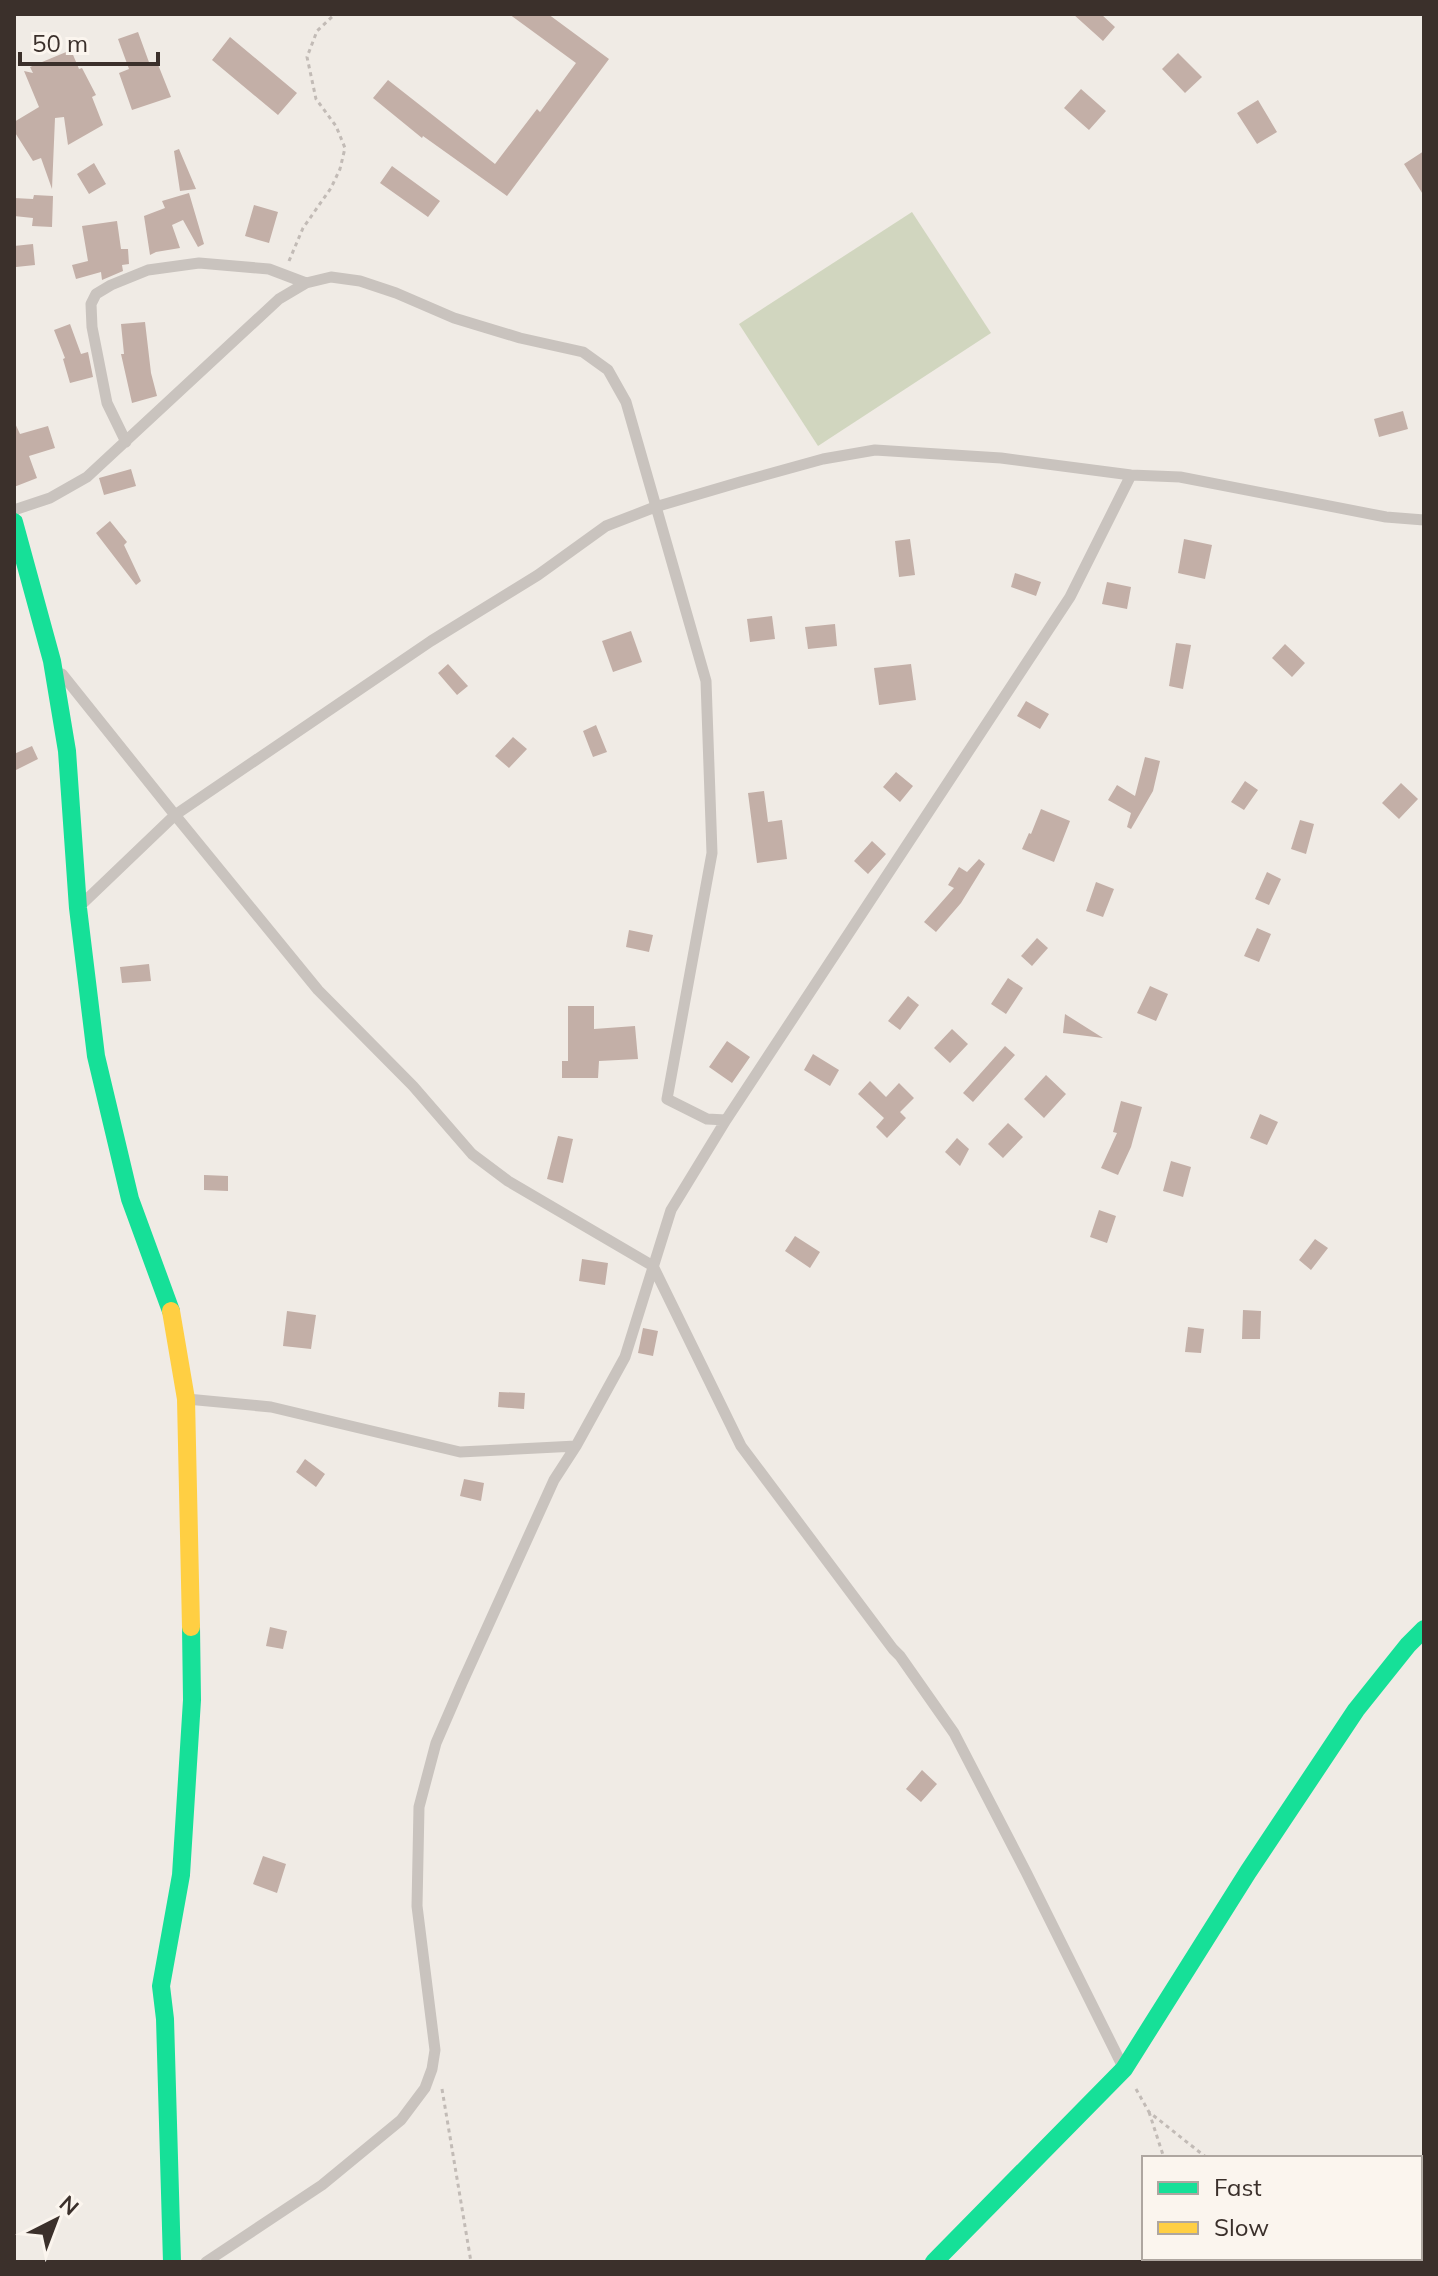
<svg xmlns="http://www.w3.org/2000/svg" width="1438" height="2276" viewBox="0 0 1438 2276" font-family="Mulish,sans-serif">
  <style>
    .green { fill: #d1d6bf }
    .building { fill: #c3afa7 }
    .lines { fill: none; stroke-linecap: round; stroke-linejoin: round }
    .path { stroke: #c2bbb6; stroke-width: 3; stroke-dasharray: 4 4; stroke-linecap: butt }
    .lane { stroke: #c9c3be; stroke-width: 11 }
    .fast { stroke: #16e098; stroke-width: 18 }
    .slow { stroke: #ffcf43; stroke-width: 18 }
  </style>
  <rect width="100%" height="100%" fill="#f0ebe5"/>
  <path class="green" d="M 912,212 L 991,333 L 818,446 L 739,324 Z"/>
  <path class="building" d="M 509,14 L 548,14 L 609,59 L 507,196 L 423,136 L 422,138 L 373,98 L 388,80 L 495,164 L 537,109 L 540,112 L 576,63 Z
    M 1073,14 L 1101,14 L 1115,27 L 1103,41 Z
    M 138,32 L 150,65 L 157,62 L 171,97 L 132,110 L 119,73 L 129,69 L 118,39 Z
    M 230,37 L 297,93 L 278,115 L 212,60 Z
    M 71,50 L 79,69 L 82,68 L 96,95 L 92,97 L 103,125 L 68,145 L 64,117 L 55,118 L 52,189 L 41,158 L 33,161 L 14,131 L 14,122 L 39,107 L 24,71 L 33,73 L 30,67 Z
    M 1178,53 L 1202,77 L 1185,93 L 1162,69 Z
    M 1081,89 L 1106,111 L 1089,130 L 1064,108 Z
    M 1258,100 L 1277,132 L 1257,144 L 1237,113 Z
    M 179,149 L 196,189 L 180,191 L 174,151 Z
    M 1424,151 L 1424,196 L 1404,164 Z
    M 94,163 L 106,184 L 89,194 L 77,174 Z
    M 392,166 L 440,201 L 428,217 L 380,183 Z
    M 189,193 L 204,244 L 198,247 L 183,220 L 172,225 L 180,248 L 156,252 L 150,255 L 144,216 L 165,208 L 162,201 Z
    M 34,195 L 53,196 L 52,227 L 32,226 L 33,218 L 14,216 L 14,198 L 33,199 Z
    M 254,205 L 278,212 L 269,243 L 245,236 Z
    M 117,221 L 121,249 L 128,249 L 129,264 L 122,265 L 123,271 L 102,280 L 101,272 L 76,279 L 72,265 L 88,261 L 82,226 Z
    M 33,244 L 35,265 L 16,267 L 14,246 Z
    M 145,322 L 151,373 L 157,396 L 132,403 L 121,354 L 124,354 L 121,324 Z
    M 70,324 L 81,354 L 88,352 L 93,377 L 70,383 L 63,359 L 65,358 L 54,330 Z
    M 1403,411 L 1408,429 L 1379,437 L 1374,419 Z
    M 14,421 L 20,434 L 48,426 L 55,448 L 29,456 L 37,478 L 14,487 Z
    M 131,469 L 136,486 L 104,495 L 99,478 Z
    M 110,521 L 127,542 L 124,545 L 141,581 L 136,585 L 96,533 Z
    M 910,539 L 915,575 L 899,577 L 895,541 Z
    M 1184,539 L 1212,545 L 1205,579 L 1178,573 Z
    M 1015,573 L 1041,582 L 1036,596 L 1011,587 Z
    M 1107,582 L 1131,587 L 1127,609 L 1102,604 Z
    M 772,616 L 775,639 L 750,642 L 747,619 Z
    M 835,624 L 837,646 L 808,649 L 805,627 Z
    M 631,631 L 642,662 L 613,672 L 602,641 Z
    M 1176,643 L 1191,645 L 1183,689 L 1169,686 Z
    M 1285,644 L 1305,663 L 1292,677 L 1272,658 Z
    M 448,664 L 468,686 L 457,695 L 438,673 Z
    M 911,664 L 916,700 L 879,705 L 874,668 Z
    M 1026,701 L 1049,714 L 1040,729 L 1017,716 Z
    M 596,725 L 607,752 L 593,757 L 583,731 Z
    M 513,737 L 527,749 L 509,768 L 495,756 Z
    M 32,746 L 38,759 L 14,771 L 14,754 Z
    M 1145,757 L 1160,761 L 1153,791 L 1131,829 L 1127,827 L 1131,813 L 1108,800 L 1117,785 L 1135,796 Z
    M 896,772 L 913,786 L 900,802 L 883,787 Z
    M 1245,781 L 1258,790 L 1244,810 L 1231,802 Z
    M 1401,783 L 1418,799 L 1399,819 L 1382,803 Z
    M 764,791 L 768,822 L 782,820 L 787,859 L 757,863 L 748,793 Z
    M 1041,809 L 1070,821 L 1054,862 L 1022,849 L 1029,833 L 1031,834 Z
    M 1300,820 L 1314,824 L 1306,854 L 1291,849 Z
    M 872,841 L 886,854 L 868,874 L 854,861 Z
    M 979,859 L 985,864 L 961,903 L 936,932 L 924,922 L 954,888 L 948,885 L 959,867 L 967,872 Z
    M 1267,872 L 1281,879 L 1269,905 L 1255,899 Z
    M 1096,882 L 1114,889 L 1103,917 L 1086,911 Z
    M 1257,928 L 1271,934 L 1259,962 L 1244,956 Z
    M 629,930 L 653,935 L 649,952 L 626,947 Z
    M 1037,938 L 1048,948 L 1032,966 L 1021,956 Z
    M 149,964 L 151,981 L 122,983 L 120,967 Z
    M 1008,978 L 1023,988 L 1006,1014 L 991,1004 Z
    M 1150,986 L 1168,994 L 1156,1021 L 1137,1013 Z
    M 908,996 L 919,1005 L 900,1030 L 888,1021 Z
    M 568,1006 L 594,1006 L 594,1029 L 635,1026 L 638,1059 L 599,1061 L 598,1078 L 562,1078 L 562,1061 L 568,1061 Z
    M 1065,1014 L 1103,1038 L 1063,1033 Z
    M 952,1029 L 968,1044 L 950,1063 L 934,1048 Z
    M 727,1041 L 750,1057 L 732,1083 L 709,1067 Z
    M 1005,1046 L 1015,1055 L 973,1102 L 963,1093 Z
    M 813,1054 L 839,1070 L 830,1086 L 804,1070 Z
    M 1046,1075 L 1066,1094 L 1044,1118 L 1024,1099 Z
    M 870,1081 L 886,1097 L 899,1083 L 914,1098 L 900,1112 L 906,1118 L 887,1138 L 876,1127 L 884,1118 L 858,1094 Z
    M 1121,1101 L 1142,1107 L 1131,1147 L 1118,1175 L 1101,1168 L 1117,1133 L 1113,1132 Z
    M 1260,1114 L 1278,1122 L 1267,1145 L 1250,1138 Z
    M 1008,1123 L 1023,1137 L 1003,1158 L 988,1144 Z
    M 558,1136 L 573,1139 L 563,1183 L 547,1179 Z
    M 957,1138 L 969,1149 L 960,1166 L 945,1152 Z
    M 1171,1161 L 1191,1167 L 1183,1197 L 1163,1191 Z
    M 204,1175 L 228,1176 L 228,1191 L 204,1190 Z
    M 1099,1210 L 1116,1216 L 1107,1243 L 1090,1237 Z
    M 795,1236 L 820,1252 L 810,1268 L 785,1251 Z
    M 1315,1239 L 1328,1248 L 1311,1270 L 1299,1260 Z
    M 582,1259 L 608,1263 L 605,1285 L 579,1281 Z
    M 1243,1310 L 1261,1311 L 1260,1339 L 1242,1339 Z
    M 287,1311 L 316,1315 L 311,1349 L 283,1346 Z
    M 1188,1327 L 1204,1329 L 1201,1353 L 1185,1352 Z
    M 643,1328 L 658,1331 L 653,1356 L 638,1353 Z
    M 499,1392 L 525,1393 L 524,1409 L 498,1407 Z
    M 305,1459 L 325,1474 L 316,1487 L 296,1472 Z
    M 464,1479 L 484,1483 L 481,1501 L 460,1496 Z
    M 270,1627 L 287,1631 L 283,1649 L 266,1646 Z
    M 922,1770 L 937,1784 L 921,1802 L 906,1789 Z
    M 263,1856 L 286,1864 L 277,1893 L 253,1884 Z"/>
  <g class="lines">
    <path class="path" d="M 289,261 L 303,228 L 331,188 L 340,169 L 345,148 L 336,126 L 316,99 L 307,57 L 317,31 L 335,14
      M 442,2089 L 471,2262
      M 1136,2089 L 1149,2112 L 1207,2158
      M 1149,2112 L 1164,2158
      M 1197,2258 L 1198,2262
      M 1335,2258 L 1340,2262"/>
    <path class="lane" d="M 126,442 L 107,403 L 92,327 L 91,304 L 96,294 L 111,285 L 148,270 L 199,263 L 269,269 L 306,283
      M 14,510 L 50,498 L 87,477 L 279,299 L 306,283 L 331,277 L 360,281 L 396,293 L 454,318 L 520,338 L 583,352 L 608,370 L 626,402 L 706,681 L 712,853 L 667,1099 L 707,1119 L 726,1120
      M 62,674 L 175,815 L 318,990 L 413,1086 L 472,1154 L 508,1181 L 653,1266 L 741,1446 L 893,1649 L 900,1656 L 954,1733 L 1026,1872 L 1122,2065
      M 82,904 L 175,815 L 431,641 L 538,575 L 606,526 L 655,507 L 740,482 L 823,459 L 875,450 L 1001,458 L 1131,475 L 1180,477 L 1386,517 L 1424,520
      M 187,1399 L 271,1407 L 460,1452 L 576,1446
      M 206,2262 L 322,2185 L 401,2120 L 425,2088 L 432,2069 L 435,2050 L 417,1906 L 419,1807 L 436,1743 L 462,1683 L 554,1480 L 576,1446 L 625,1357 L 671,1210 L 726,1120 L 1070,597 L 1131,475"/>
    <path class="fast" d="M 14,522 L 52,661 L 67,751 L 78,908 L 96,1056 L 130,1199 L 171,1311
      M 172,2262 L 165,2019 L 161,1986 L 181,1875 L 192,1700 L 191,1627
      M 934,2262 L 1124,2069 L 1248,1872 L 1356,1710 L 1408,1645 L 1424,1629"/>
    <path class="slow" d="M 171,1311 L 186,1399 L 191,1627"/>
  </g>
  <rect width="1438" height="2276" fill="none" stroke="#3b302b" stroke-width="32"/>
  <rect x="1142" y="2156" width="280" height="104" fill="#fbf5ee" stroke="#aea6a0" stroke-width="2"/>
  <rect x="1158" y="2182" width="40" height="12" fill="#16e098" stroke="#aea6a0" stroke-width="2"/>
  <text x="1214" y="2196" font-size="24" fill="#3b302b">Fast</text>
  <rect x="1158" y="2222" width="40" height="12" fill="#ffcf43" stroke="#aea6a0" stroke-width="2"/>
  <text x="1214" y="2236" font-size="24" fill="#3b302b">Slow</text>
  <g transform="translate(56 2220) rotate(42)" stroke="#fbf5ee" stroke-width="6" paint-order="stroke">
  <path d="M0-6L14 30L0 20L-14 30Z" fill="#3b302b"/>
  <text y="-12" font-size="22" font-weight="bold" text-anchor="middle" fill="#3b302b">N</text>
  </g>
  <path d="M20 52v12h138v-12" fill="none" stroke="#3b302b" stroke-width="4"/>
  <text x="32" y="52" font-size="24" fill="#3b302b" stroke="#fbf5ee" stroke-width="6" paint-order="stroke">50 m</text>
</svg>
